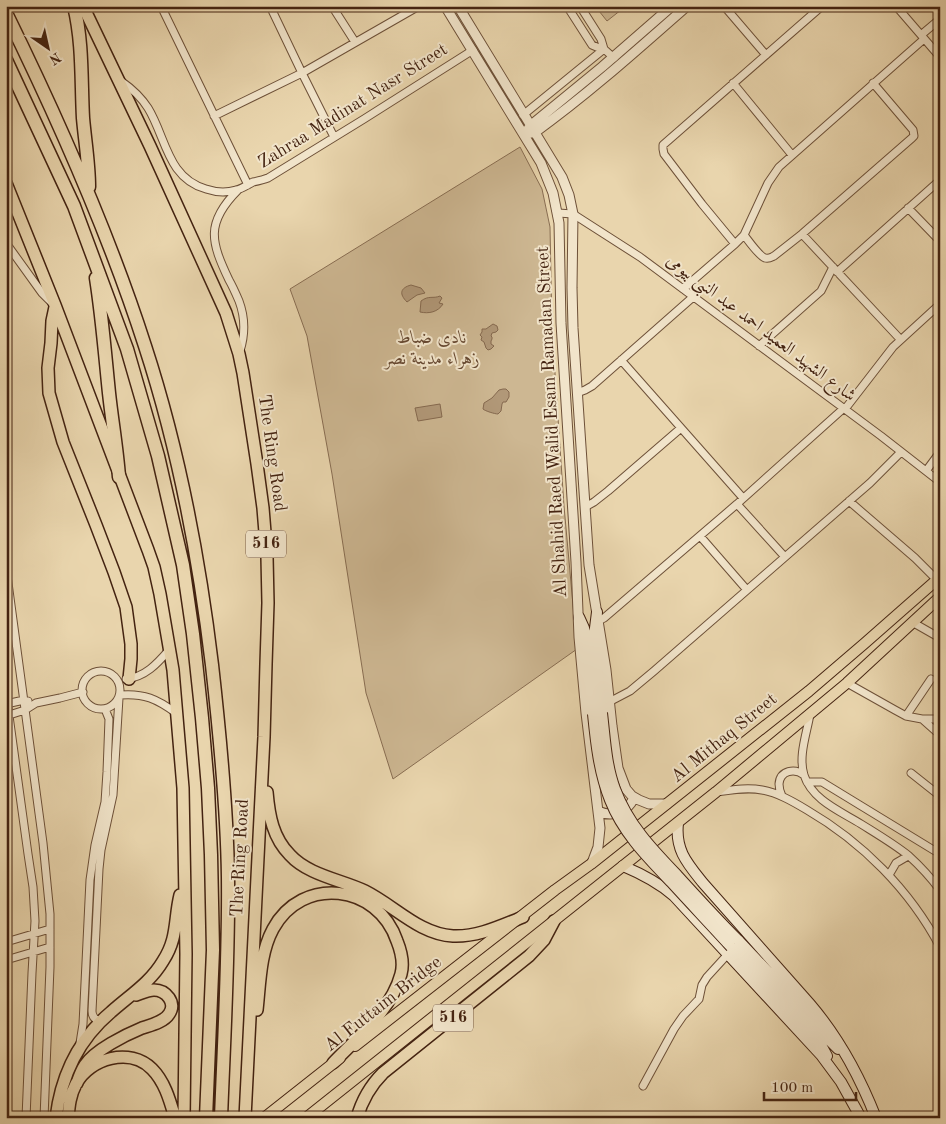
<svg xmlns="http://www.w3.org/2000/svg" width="946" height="1124" viewBox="0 0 946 1124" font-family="'Old Standard TT',Amiri,serif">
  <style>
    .green { fill: #cdb792; stroke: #886d52 }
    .water { fill: #b19878; stroke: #85694f }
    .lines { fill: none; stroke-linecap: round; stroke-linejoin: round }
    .minor-casing { stroke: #6d5038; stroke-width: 9 }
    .tertiary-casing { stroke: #6d5038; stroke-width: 11 }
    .secondary-casing { stroke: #442311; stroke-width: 12 }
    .primary-casing { stroke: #442311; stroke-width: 12 }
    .trunk-casing { stroke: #442311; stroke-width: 14 }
    .motorway-casing { stroke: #442311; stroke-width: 15 }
    .minor { stroke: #f1e4ca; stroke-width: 7 }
    .tertiary { stroke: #f1e4ca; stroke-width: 9 }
    .secondary { stroke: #f1e4ca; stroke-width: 10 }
    .primary { stroke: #e9d5ad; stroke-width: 10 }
    .trunk { stroke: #e9d5ad; stroke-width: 11 }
    .motorway { stroke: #e9d5ad; stroke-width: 12 }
    .secondary-bridge-casing { stroke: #442311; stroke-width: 12; stroke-linecap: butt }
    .secondary-bridge { stroke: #f1e4ca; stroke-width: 10 }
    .labels { text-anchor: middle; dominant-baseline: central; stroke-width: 4; stroke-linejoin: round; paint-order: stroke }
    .shield { fill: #f1e4ca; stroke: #785d48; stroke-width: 1 }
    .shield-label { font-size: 16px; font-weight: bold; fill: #442311 }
    .street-label { font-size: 18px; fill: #442311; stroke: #f1e4ca }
    .park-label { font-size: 18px; font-style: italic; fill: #664831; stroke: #f1e4ca }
  </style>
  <rect width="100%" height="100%" fill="#e9d5ad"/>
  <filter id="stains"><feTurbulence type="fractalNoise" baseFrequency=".004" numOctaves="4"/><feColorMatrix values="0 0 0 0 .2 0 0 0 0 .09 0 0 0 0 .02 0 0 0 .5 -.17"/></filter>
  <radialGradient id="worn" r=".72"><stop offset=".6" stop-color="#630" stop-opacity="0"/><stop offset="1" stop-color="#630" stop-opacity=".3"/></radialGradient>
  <path class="green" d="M 595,6 L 626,6 L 607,21 Z
    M 520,147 L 542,189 L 550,227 L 552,329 L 564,506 L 577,649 L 393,779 L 366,693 L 332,474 L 307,336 L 290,289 Z"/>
  <path class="water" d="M 411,285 L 421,288 L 425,293 L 417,295 L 407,302 C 399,294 400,288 411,285 Z
    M 440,296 L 442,298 L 439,303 L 443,304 C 438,312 429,314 420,312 L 421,301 C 429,295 433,299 440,296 Z
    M 493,324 L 497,326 L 498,330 L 496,332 L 492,333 L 491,336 L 492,337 L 492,339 L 491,341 L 491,344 L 494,346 L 491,349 L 488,350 L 486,348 L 484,342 L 481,340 L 482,337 L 480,335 L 482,332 L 482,329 L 486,329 Z
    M 503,389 L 506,389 L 509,392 L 509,397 L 506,402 L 503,402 L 502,404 L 501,411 L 498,414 C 495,414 485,411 483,409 L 484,403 L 492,398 L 499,390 Z
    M 440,404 L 442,417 L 418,421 L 415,408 Z"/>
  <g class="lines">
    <g class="minor-casing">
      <path id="minor" d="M 161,6 L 248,185
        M 270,6 L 302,73 L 334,137
        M 332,6 L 355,42
        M 567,6 L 592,45 L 599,48 L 604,49 L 614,58
        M 580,6 L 601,39 L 604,49
        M 724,6 L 766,55
        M 896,6 L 940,57
        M 921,35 L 940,19
        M 121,81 C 131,88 141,97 148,108 C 166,137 167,178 206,189 C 215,192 226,193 236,190 C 242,189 247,185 253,182 C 258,181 263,180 268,178 L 364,119 L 473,50
        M 733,83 L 792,155
        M 523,115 L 604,49
        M 214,116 L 302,73 L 419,6
        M 238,190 C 205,223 211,242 229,280 C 233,287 236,294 239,301 C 245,317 245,335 240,351
        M 908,208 L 940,241
        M 558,213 L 573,214 L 640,257 L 881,436 L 940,482
        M 802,234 L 900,339
        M 744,235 C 748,240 759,256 765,258 C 769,259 770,258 774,256 L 802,234 L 912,138 L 914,136 L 913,130 L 873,83
        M 6,243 L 42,293 L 52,303
        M 735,244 L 702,204 L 664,154 L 663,149 L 663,145 L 822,6
        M 837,272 L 940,180
        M 683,289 L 735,244 L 744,235 L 768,183 L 779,167 L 924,39
        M 759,346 L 821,291 L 833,267
        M 621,360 L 743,498
        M 577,393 L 585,390 L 592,386 L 693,297
        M 845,409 L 893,347 L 940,304
        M 926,471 L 940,452
        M 849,501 L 915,558 L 937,580
        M 737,504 L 785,557
        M 585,507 L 594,502 L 608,491 L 681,428
        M 700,536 L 747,590
        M 6,568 L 43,843 L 50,914 L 50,967 L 44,1118
        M 598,621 L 604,618 L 737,504 L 844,408
        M 912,622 L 940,638
        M82 690a19 19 0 1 1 38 0a19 19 0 1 1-38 0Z
        M 126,679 C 145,677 157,664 169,650
        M 847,683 L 895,710 L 906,716 L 922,719 L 940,735
        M 6,694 L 28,854 L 33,887 L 35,921 L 32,973 L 26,1118
        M 120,695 C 144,693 157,699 176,713
        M 609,702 L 630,691 L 654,671 L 870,483 L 901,452
        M 6,704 L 24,700 L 28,701
        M 810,714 C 807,733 798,756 804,775 C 812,800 840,811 861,824 C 877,834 894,844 909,856 C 920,866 931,878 940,890
        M 6,716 L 25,710 L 36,703 L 60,698 L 83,692
        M 906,716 L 931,679
        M 922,719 L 940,719
        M 911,773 L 940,796
        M 807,782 L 822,782 L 940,854
        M 716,792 C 731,790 747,787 762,790 C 778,793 792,801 807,810 C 862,842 910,890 940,947
        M 782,796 C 780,792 779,788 779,784 C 780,770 795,768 804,775
        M 889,875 L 896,863 L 908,856
        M 6,942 L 50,929
        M 6,960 L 50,947
        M 101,1021 C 95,1020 92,1017 92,1011 L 99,869 L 101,850 L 113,795 L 119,698
        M 80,1043 L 83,1024 L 90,880 L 95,845 L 105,802 L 107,772 L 109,719 L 105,709
        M 643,1086 L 674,1029 L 683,1016 L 699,999 L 702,985 L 707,977 L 728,954"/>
    </g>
    <g class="tertiary-casing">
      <path id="tertiary" d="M 445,6 L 541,163 L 553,193 L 559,223 L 561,323 L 576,562 L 579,637 L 586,713 L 600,828 L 598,847 L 592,863
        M 458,6 L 562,177 L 569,195 L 573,214 L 572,288 L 573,328 L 589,565 L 606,670 L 612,726 L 618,768 L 626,789 L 632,796 L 639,800 L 649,804 L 667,804
        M 528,129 L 530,126 L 602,67 L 672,6
        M 530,133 L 534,133 C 588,94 637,50 687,6
        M 598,811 C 613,818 627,812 634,798"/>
    </g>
    <g class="secondary-casing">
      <path id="secondary" d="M 597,612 L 594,636 L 602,713
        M 579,617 L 584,628 L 587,641 L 593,714
        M 678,823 C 675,850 687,863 703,883 L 810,1004 C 839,1038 860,1077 876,1118
        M 623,866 C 642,874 658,882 674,896 L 821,1055 L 841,1082 L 861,1118
        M 738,940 L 808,1014 L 828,1039 L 838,1049
        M 731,947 L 811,1031 L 821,1045 L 827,1056"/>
    </g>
    <g class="primary-casing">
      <path id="primary" d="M 355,1046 L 555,890 L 591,864 L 809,691 L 865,643 L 940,577
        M 264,1118 L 340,1058
        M 306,1118 L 716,792 L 847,683 L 940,597"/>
    </g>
    <g class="trunk-casing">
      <path id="trunk" d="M 83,6 L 150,146 L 226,313 L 239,354 L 243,373 L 257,464 L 263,508 L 267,557 L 268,603 L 266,664 L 264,737 L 245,1118
        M 6,183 L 55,305 L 148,550 L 154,567 L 160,594 L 173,670 L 183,788 L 186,954 L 184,1118
        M 55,307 L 52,321 L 51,343 L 48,368 L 49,393 L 63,442 L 96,525 L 114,572 L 126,607 L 131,644 L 131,659 L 129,679
        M 267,792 C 269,816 273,838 290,855 C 308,875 342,880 365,891 C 395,906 419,934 453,936 C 478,937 500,926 523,917
        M 257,1010 C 260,983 260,953 273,929 C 302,875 378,884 397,941 C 401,951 404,963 401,974 C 392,1009 357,1038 333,1063
        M 77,1083 C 79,1077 81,1071 85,1065 C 95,1050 125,1035 142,1028 C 151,1025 164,1022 169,1014 C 177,1003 166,990 154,990 C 148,990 142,993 136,995
        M 56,1118 C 61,1076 79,1039 111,1012 C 130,995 150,983 163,961 C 178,938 174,920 180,895
        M 68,1118 C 69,1106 70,1095 76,1084 C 90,1058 130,1047 152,1069 C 165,1082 170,1101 175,1118
        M 357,1118 C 362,1100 370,1086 383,1073 L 529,956 L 544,940 L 554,921"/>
    </g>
    <g class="motorway-casing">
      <path id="motorway" d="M 74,6 C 83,43 81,81 83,118 C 85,141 89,164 89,187
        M 6,13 C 59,121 108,231 145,346 C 179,450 199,557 212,665 C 220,736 227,806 228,877 C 229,957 224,1038 221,1118
        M 6,60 L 74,206 L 127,349 L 158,456 L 183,565 L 193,634 L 202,718 L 208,788 L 211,855 L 213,950 L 206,1118
        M 96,278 C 102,316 105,354 109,393 C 112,421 117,449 119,477"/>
    </g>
    <use href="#minor" class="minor"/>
    <use href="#tertiary" class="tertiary"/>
    <use href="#secondary" class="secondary"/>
    <use href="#primary" class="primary"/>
    <use href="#trunk" class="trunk"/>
    <use href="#motorway" class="motorway"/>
    <g class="secondary-bridge-casing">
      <path id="secondary-bridge" d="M 602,713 C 605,738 606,765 615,789 C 628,824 652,849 677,875 C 697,897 717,919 738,940
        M 593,714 C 596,744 599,772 610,800 C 623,833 647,857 671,882 C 691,904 711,925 731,947"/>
    </g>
    <use href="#secondary-bridge" class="secondary-bridge"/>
  </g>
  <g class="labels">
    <g class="shield">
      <rect x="246" y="530.5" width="40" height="27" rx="4"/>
      <rect x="433" y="1004.5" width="40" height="27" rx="4"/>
    </g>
    <g class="shield-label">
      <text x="266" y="544">516</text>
      <text x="453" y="1018">516</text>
    </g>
    <g class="street-label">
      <text transform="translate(353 106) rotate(-32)">Zahraa Madinat Nasr Street</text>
      <text transform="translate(761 328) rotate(37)">شارع الشهيد العميد احمد عبد النبى بيومى</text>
      <text transform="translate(552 422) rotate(-93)">Al Shahid Raed Walid Esam Ramadan Street</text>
      <text transform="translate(272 453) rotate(82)">The Ring Road</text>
      <text transform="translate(724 738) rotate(-39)">Al Mithaq Street</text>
      <text transform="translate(240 858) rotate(-87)">The Ring Road</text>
      <text transform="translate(383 1004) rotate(-38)">Al Futtaim Bridge</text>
    </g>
    <g class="park-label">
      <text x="432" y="338">نادى ضباط<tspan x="432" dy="21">زهراء مدينة نصر</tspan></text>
    </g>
  </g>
  <rect width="946" height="1124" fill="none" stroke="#e9d5ad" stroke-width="25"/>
  <rect x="8" y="8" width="931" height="1109" fill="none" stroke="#442311" stroke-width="2.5"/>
  <rect x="12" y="12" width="921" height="1099" fill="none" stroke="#442311"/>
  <g transform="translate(48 48) rotate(146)" stroke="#f1e4ca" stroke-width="4" paint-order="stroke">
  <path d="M0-4L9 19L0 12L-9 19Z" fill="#442311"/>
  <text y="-8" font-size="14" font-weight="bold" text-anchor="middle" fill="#442311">N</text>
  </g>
  <path d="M764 1092v8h92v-8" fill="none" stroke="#442311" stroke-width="2.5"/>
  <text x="771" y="1092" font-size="15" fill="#442311" stroke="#f1e4ca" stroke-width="4" paint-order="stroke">100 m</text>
  <rect width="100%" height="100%" filter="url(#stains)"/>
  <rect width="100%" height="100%" fill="url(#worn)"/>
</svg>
